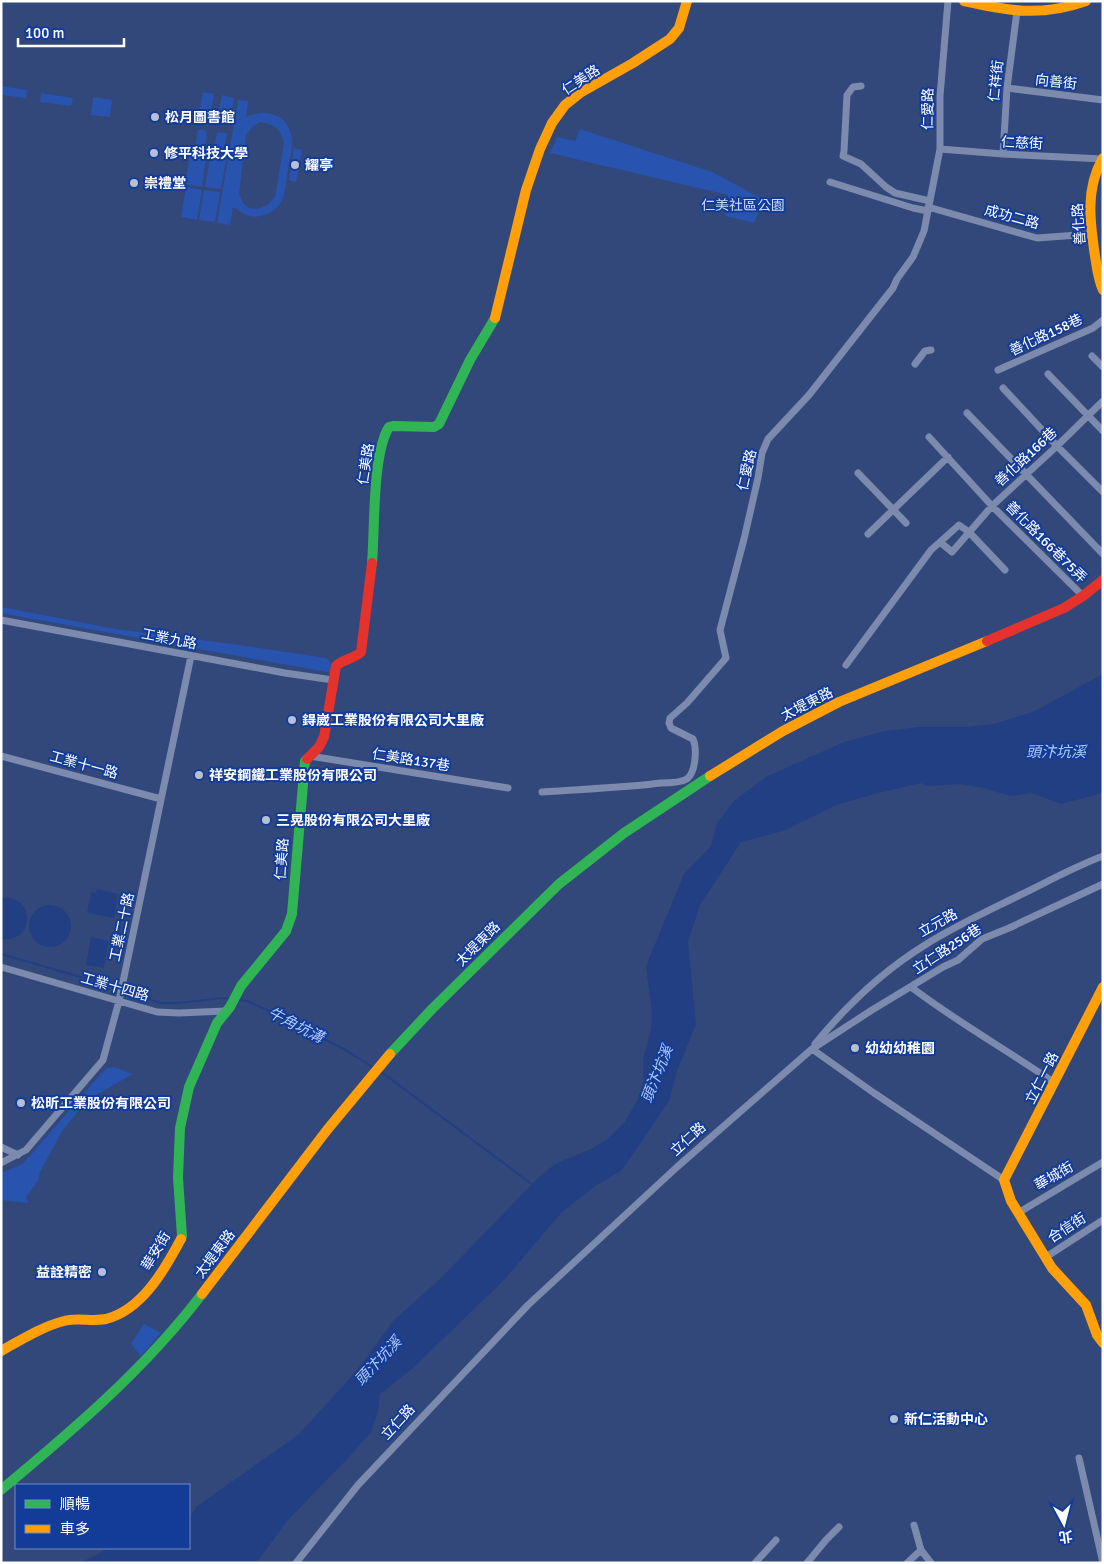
<svg xmlns="http://www.w3.org/2000/svg" width="1104" height="1564" viewBox="0 0 1104 1564" font-family="Signika,'Noto Sans TC',sans-serif">
  <style>
    .green { fill: #2853af; fill-rule: evenodd }
    .water { fill: #223f84 }
    .lines { fill: none; stroke-linecap: round; stroke-linejoin: round }
    .stream { stroke: #223f84; stroke-width: 2 }
    .street { stroke: #7b8aad; stroke-width: 7 }
    .fast { stroke: #30b455; stroke-width: 10 }
    .slow { stroke: #ff9f0a; stroke-width: 10 }
    .jam { stroke: #e5322d; stroke-width: 10 }
    .poi-dot { fill: #b7bfd0; stroke: #133c99; stroke-width: 2 }
    .labels { text-anchor: middle; dominant-baseline: central; stroke-width: 4; stroke-linejoin: round; paint-order: stroke }
    .street-label { font-size: 14px; fill: #fff; stroke: #133c99 }
    .poi-label { font-size: 14px; font-weight: bold; fill: #fff; stroke: #133c99; text-anchor: start }
    .park-label { font-size: 14px; fill: #cdddfd; stroke: #133c99 }
    .water-label { font-size: 15px; font-style: italic; fill: #b2cafa; stroke: #133c99 }
  </style>
  <rect width="100%" height="100%" fill="#32487a"/>
  <path class="green" d="M 1,86 L 27,90 L 26,98 L 1,95 Z
    M 203,92 L 214,94 L 210,119 L 198,117 Z
    M 41,93 L 73,98 L 71,106 L 40,102 Z
    M 222,95 L 234,98 L 230,122 L 217,120 Z
    M 93,97 L 112,100 L 110,117 L 91,115 Z
    M 238,100 L 248,101 L 246,117 C 266,108 289,114 292,139 C 293,149 289,160 288,170 C 286,179 286,192 282,200 C 277,211 262,219 250,216 C 244,215 238,210 233,207 L 230,225 L 217,223 ZM 260,122 C 274,124 281,129 284,143 L 275,197 L 269,204 L 258,209 L 249,208 L 243,203 L 239,193 L 246,135 L 252,127 Z
    M 198,129 L 207,131 L 205,150 L 195,149 Z
    M 580,129 L 712,172 L 764,200 L 754,223 L 725,216 L 728,195 L 550,153 L 557,137 L 575,141 Z
    M 217,132 L 227,133 L 224,152 L 214,151 Z
    M 294,148 L 302,150 L 296,182 L 289,180 Z
    M 190,155 L 206,157 L 202,187 L 185,184 Z
    M 210,157 L 226,160 L 221,189 L 205,187 Z
    M 186,187 L 202,190 L 197,220 L 181,217 Z
    M 204,190 L 220,192 L 215,222 L 199,220 Z
    M 1,607 L 115,629 L 232,644 L 326,658 L 330,662 L 331,665 L 330,672 L 327,672 L 1,613 Z
    M 114,1067 L 133,1074 L 98,1094 L 80,1109 L 62,1131 L 40,1172 L 38,1181 L 26,1197 L 28,1203 L 1,1200 L 1,1173 L 22,1164 L 30,1156 L 99,1076 L 107,1068 Z
    M 144,1324 L 161,1333 L 141,1356 L 131,1344 Z"/>
  <path class="water" d="M 1103,674 L 1103,793 L 1061,804 L 1032,793 L 1010,796 L 983,788 L 959,784 L 927,786 L 921,783 L 874,794 L 836,805 L 783,831 L 741,842 L 700,905 L 688,942 L 696,1024 L 677,1071 L 669,1101 L 622,1170 L 595,1186 L 561,1213 L 504,1280 L 413,1368 L 380,1394 L 378,1412 L 371,1432 L 351,1455 L 287,1521 L 260,1558 L 255,1563 L 80,1563 L 109,1548 L 189,1548 L 189,1519 L 196,1507 L 298,1435 L 354,1374 L 394,1320 L 440,1279 L 536,1180 L 555,1164 L 591,1149 L 606,1140 L 625,1122 L 644,1088 L 643,1060 L 651,1029 L 652,1014 L 646,966 L 684,874 L 711,846 L 717,823 L 734,801 L 766,777 L 844,742 L 885,731 L 919,727 L 966,727 L 994,724 L 1035,711 Z
    M 97,889 L 118,894 L 114,918 L 87,913 L 91,892 L 96,893 Z
    M 1,898 C 36,893 36,944 1,939 Z
    M29 926a21 21 0 1 1 42 0a21 21 0 1 1-42 0Z
    M 91,937 L 109,941 L 104,968 L 86,965 Z"/>
  <g class="lines">
    <path class="stream" d="M 1,954 L 119,988
      M 124,989 C 135,992 146,998 157,1002 C 170,1006 208,999 223,998 L 231,999
      M 238,1000 L 247,1001 L 288,1019 L 294,1024 L 344,1049 L 374,1068
      M 380,1071 L 533,1185"/>
    <path class="street" d="M 861,86 L 853,87 L 847,95 L 844,151 L 843,156 L 861,164 L 886,187 L 895,193 L 930,201
      M 1007,88 L 1103,100
      M 940,149 L 1003,154 L 1103,159
      M 1003,154 L 1007,88 L 1017,11
      M 830,182 L 913,208 L 928,211
      M 928,207 L 1037,238 L 1092,234
      M 1092,356 L 1103,367
      M 915,364 L 925,351 L 931,350
      M 998,370 L 1093,328 L 1103,320
      M 1048,374 L 1103,431
      M 1003,388 L 1057,446 L 1103,492
      M 967,413 L 1103,554
      M 929,437 L 992,506 L 1083,596
      M 858,473 L 906,523
      M 868,534 L 948,457
      M 940,542 L 959,525 L 969,532 L 1005,570
      M 1,620 L 285,673 L 333,680
      M 846,665 L 931,550 L 940,542 L 952,552 L 992,506 L 1057,446 L 1103,401
      M 1,756 L 161,799
      M 310,756 L 508,788
      M 542,792 C 581,789 621,788 661,783 C 669,783 680,783 687,779 C 696,772 697,748 693,739 L 671,728 L 669,723 L 670,718 L 687,703 L 726,658 L 720,630 L 744,539 L 758,478 L 762,453 L 768,439 L 809,395 L 893,288 L 897,279 L 913,257 L 924,231 L 940,149 L 940,96 L 948,1
      M 1,967 L 157,1012 L 179,1013 L 225,1011
      M 911,987 C 957,1022 1007,1050 1055,1083
      M 815,1044 C 846,1006 883,971 925,945 C 955,926 988,911 1020,895 C 1047,882 1074,867 1103,856
      M 812,1049 L 874,1093 L 1004,1180
      M 1,1147 L 18,1155
      M 1,1163 L 26,1150 L 103,1060 L 119,1001 L 191,656
      M 1018,1213 L 1103,1162
      M 1046,1257 L 1103,1220
      M 1079,1458 L 1103,1563
      M 914,1525 L 921,1550 L 931,1563
      M 296,1563 L 358,1485 L 528,1305 L 677,1167 L 812,1049 L 872,1010 L 943,967 L 958,960 L 982,939 L 1009,928 L 1103,884
      M 755,1563 L 776,1540
      M 807,1563 L 826,1540 L 839,1527
      M 907,1563 L 921,1550"/>
    <path class="fast" d="M 372,563 C 375,529 372,454 389,427 L 393,426 L 434,427 L 439,424 L 470,360 L 495,318
      M 390,1054 L 432,1009 L 559,884 L 624,833 L 710,776
      M 181,1239 L 182,1236 L 178,1178 L 180,1128 L 189,1087 L 217,1023 L 230,1007 L 241,986 L 286,931 L 292,914 L 305,761 L 307,759
      M 1,1490 C 73,1430 145,1369 202,1294"/>
    <path class="slow" d="M 964,1 C 1009,11 1041,17 1086,1
      M 1103,158 C 1085,189 1090,222 1095,256 C 1097,268 1098,279 1103,290
      M 495,318 L 526,190 L 540,149 L 552,123 L 565,105 L 580,93 L 633,63 L 670,39 L 679,28 L 687,1
      M 710,776 L 783,731 L 839,702 L 987,641
      M 1103,987 L 1004,1180 L 1011,1201 L 1052,1268 L 1086,1305 L 1097,1335 L 1103,1343
      M 202,1294 L 327,1130 L 390,1054
      M 1,1351 C 21,1340 41,1327 64,1321 C 78,1317 92,1322 106,1319 C 142,1310 165,1269 181,1239"/>
    <path class="jam" d="M 987,641 L 1064,608 L 1083,596 L 1103,580
      M 307,759 L 319,747 L 324,737 L 336,666 C 343,659 354,659 361,652 L 372,563"/>
  </g>
  <g class="poi-dot">
    <circle cx="155" cy="117" r="5"/>
    <circle cx="154" cy="153" r="5"/>
    <circle cx="295" cy="165" r="5"/>
    <circle cx="134" cy="183" r="5"/>
    <circle cx="292" cy="720" r="5"/>
    <circle cx="199" cy="775" r="5"/>
    <circle cx="266" cy="820" r="5"/>
    <circle cx="855" cy="1048" r="5"/>
    <circle cx="21" cy="1103" r="5"/>
    <circle cx="102" cy="1272" r="5"/>
    <circle cx="894" cy="1419" r="5"/>
  </g>
  <g class="labels">
    <g class="street-label">
      <text transform="translate(581 80) rotate(-33)">仁美路</text>
      <text transform="translate(996 81) rotate(-84)">仁祥街</text>
      <text transform="translate(1056 82) rotate(6)">向善街</text>
      <text transform="translate(928 109) rotate(-89)">仁愛路</text>
      <text transform="translate(1022 143) rotate(3)">仁慈街</text>
      <text transform="translate(1012 217) rotate(15)">成功二路</text>
      <text transform="translate(1079 224) rotate(-94)">善化路</text>
      <text transform="translate(1046 335) rotate(-25)">善化路158巷</text>
      <text transform="translate(1026 457) rotate(-43)">善化路166巷</text>
      <text transform="translate(366 464) rotate(-81)">仁美路</text>
      <text transform="translate(747 470) rotate(-77)">仁愛路</text>
      <text transform="translate(1046 542) rotate(45)">善化路166巷75弄</text>
      <text transform="translate(169 639) rotate(11)">工業九路</text>
      <text transform="translate(807 704) rotate(-27)">太堤東路</text>
      <text transform="translate(411 760) rotate(9)">仁美路137巷</text>
      <text transform="translate(84 765) rotate(15)">工業十一路</text>
      <text transform="translate(282 859) rotate(-86)">仁美路</text>
      <text transform="translate(938 923) rotate(-29)">立元路</text>
      <text transform="translate(122 927) rotate(-78)">工業二十路</text>
      <text transform="translate(478 944) rotate(-45)">太堤東路</text>
      <text transform="translate(947 949) rotate(-33)">立仁路256巷</text>
      <text transform="translate(115 987) rotate(16)">工業十四路</text>
      <text transform="translate(1042 1078) rotate(-63)">立仁一路</text>
      <text transform="translate(688 1139) rotate(-42)">立仁路</text>
      <text transform="translate(1054 1176) rotate(-30)">華城街</text>
      <text transform="translate(1067 1228) rotate(-33)">合信街</text>
      <text transform="translate(156 1251) rotate(-59)">華安街</text>
      <text transform="translate(215 1254) rotate(-53)">太堤東路</text>
      <text transform="translate(398 1422) rotate(-47)">立仁路</text>
    </g>
    <g class="poi-label">
      <text x="165" y="117">松月圖書館</text>
      <text x="164" y="153">修平科技大學</text>
      <text x="305" y="165">耀亭</text>
      <text x="144" y="183">崇禮堂</text>
      <text x="302" y="720">鍀崴工業股份有限公司大里廠</text>
      <text x="209" y="775">祥安鋼鐵工業股份有限公司</text>
      <text x="276" y="820">三晃股份有限公司大里廠</text>
      <text x="865" y="1048">幼幼幼稚園</text>
      <text x="31" y="1103">松昕工業股份有限公司</text>
      <text x="92" y="1272" text-anchor="end">益詮精密</text>
      <text x="904" y="1419">新仁活動中心</text>
    </g>
    <g class="park-label">
      <text x="743" y="205">仁美社區公園</text>
    </g>
    <g class="water-label">
      <text x="1056" y="752">頭汴坑溪</text>
      <text transform="translate(296 1025) rotate(27)">牛角坑溝</text>
      <text transform="translate(657 1074) rotate(-68)">頭汴坑溪</text>
      <text transform="translate(378 1361) rotate(-47)">頭汴坑溪</text>
    </g>
  </g>
  <rect width="1104" height="1564" fill="none" stroke="#ffffff" stroke-width="5"/>
  <rect x="15" y="1484" width="175" height="65" fill="#133c99" stroke="#718ac2"/>
  <rect x="25" y="1500" width="25" height="8" fill="#30b455" stroke="#718ac2"/>
  <text x="60" y="1509" font-size="15" fill="#ffffff">順暢</text>
  <rect x="25" y="1525" width="25" height="8" fill="#ff9f0a" stroke="#718ac2"/>
  <text x="60" y="1534" font-size="15" fill="#ffffff">車多</text>
  <g transform="translate(1064 1524) rotate(173)" stroke="#133c99" stroke-width="4" paint-order="stroke">
  <path d="M0-4L9 19L0 12L-9 19Z" fill="#ffffff"/>
  <text y="-8" font-size="14" font-weight="bold" text-anchor="middle" fill="#ffffff">北</text>
  </g>
  <path d="M18 38v8h106v-8" fill="none" stroke="#ffffff" stroke-width="2.5"/>
  <text x="25" y="38" font-size="15" fill="#ffffff" stroke="#133c99" stroke-width="4" paint-order="stroke">100 m</text>
</svg>
